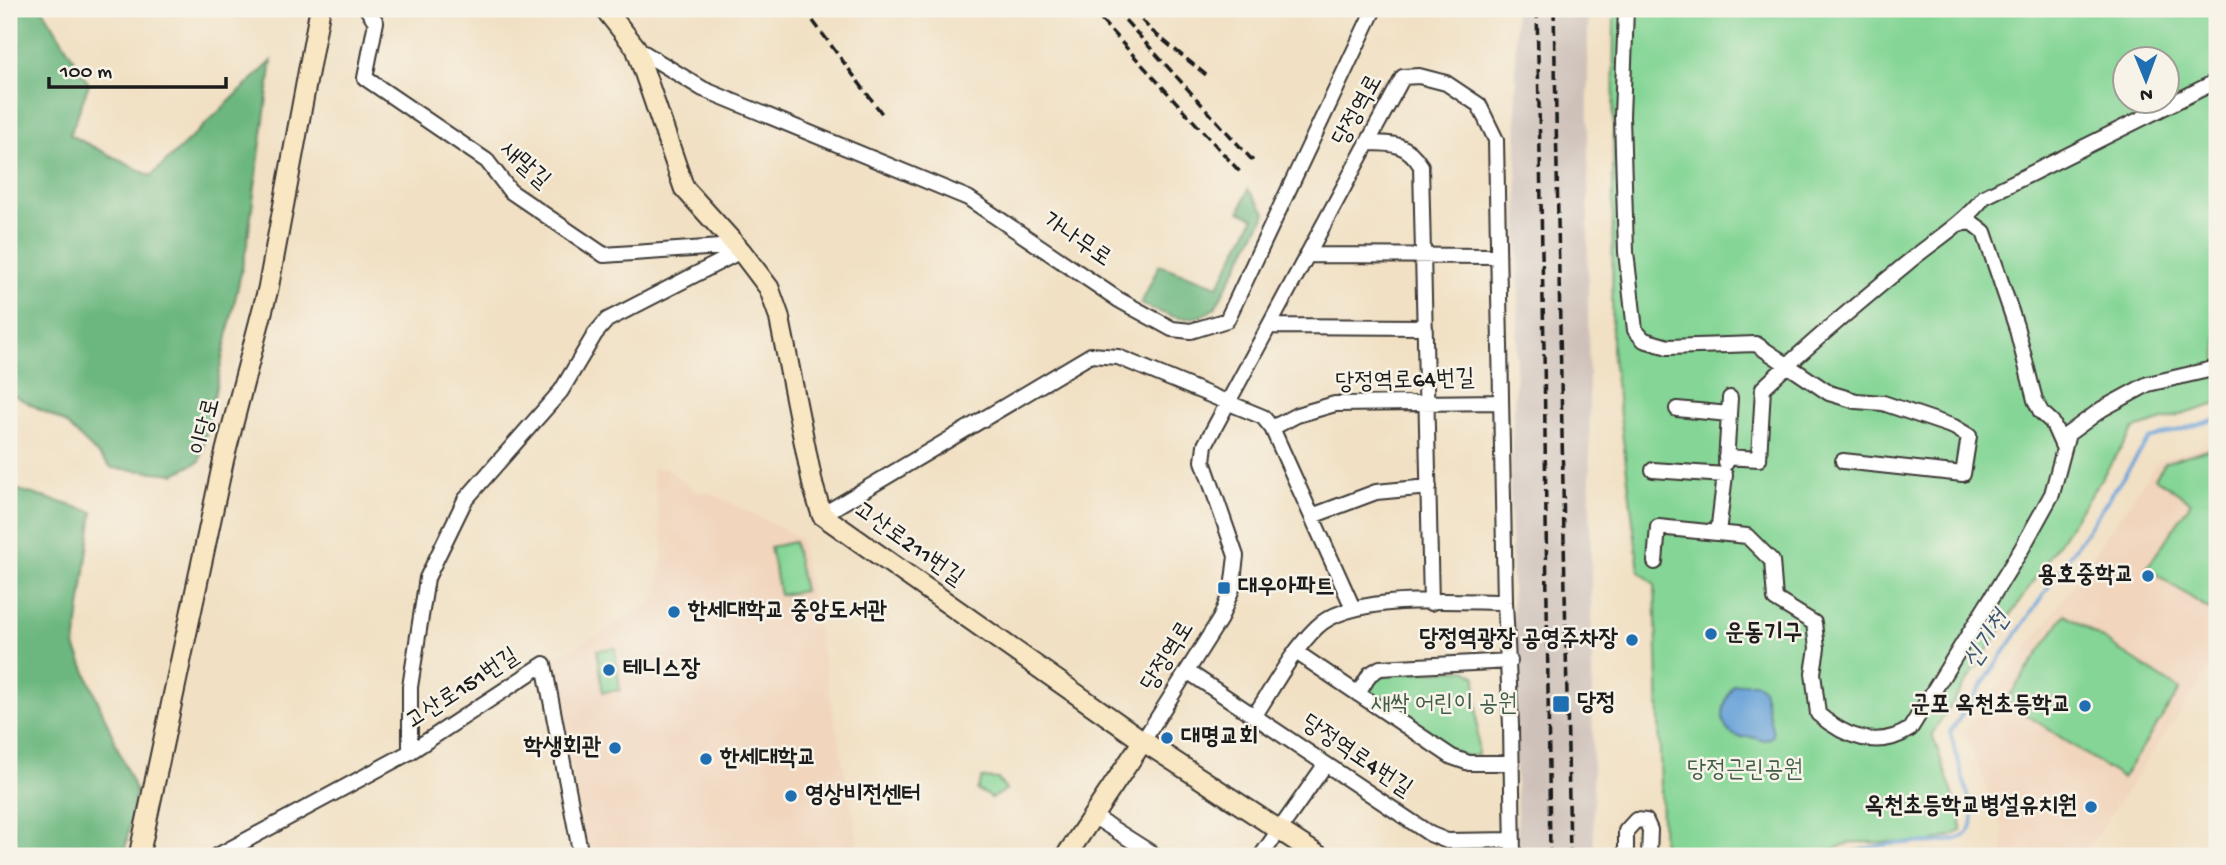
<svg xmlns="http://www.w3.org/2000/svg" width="2226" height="865" viewBox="0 0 2226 865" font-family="'Gochi Hand','Poor Story',sans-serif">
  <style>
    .built { fill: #f1d5bd }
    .industrial { fill: #cec1ba }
    .green { fill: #85d696; stroke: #507959; stroke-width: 2; fill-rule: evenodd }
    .forest { fill: #6cb77f; stroke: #446a4e; stroke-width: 2 }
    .water { fill: #68a2d8; stroke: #425f7a; stroke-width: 2 }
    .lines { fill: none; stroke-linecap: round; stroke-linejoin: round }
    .stream { stroke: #68a2d8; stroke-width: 3.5 }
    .street-casing { stroke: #3c3935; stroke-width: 18 }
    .secondary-casing { stroke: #3c3935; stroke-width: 23 }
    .street { stroke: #fff; stroke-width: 14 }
    .secondary { stroke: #f9e7c3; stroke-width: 19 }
    .rail { stroke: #1c1c1c; stroke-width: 3.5; stroke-dasharray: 10 5; stroke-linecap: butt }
    .poi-dot { fill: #1f6fb2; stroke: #f7f3e8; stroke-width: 2.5 }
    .labels { text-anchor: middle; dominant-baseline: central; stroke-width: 5; stroke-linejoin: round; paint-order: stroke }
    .street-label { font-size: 24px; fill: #1c1c1c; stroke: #f7f3e8 }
    .poi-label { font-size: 24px; font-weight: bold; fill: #1c1c1c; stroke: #f7f3e8; text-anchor: start }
    .park-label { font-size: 24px; fill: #415d47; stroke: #f7f3e8 }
    .water-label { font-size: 26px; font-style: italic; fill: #3e5871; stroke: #f7f3e8 }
  </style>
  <rect width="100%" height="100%" fill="#f7f3e8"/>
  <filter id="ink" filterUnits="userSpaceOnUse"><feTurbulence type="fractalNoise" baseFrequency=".0143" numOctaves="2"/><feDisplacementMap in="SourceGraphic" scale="14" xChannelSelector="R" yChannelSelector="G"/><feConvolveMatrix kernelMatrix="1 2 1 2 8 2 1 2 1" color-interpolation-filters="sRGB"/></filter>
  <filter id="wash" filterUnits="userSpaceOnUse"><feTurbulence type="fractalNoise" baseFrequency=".00686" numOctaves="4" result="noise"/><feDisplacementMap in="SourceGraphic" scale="28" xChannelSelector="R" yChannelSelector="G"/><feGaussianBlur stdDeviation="1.57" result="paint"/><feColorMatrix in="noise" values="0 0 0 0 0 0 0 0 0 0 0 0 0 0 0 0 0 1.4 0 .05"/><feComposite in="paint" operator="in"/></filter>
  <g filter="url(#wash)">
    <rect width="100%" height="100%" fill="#f1e0c3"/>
    <path class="built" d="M 2217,441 L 2217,658 L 2082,856 L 2003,853 L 2003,830 L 1965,733 L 2063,599 L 2158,461 Z
      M 665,468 L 697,492 L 706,491 L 800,538 L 861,856 L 589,856 L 550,661 L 651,604 L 658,592 L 663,548 L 652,469 Z"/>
    <path class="industrial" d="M 1515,9 L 1588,9 L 1588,302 L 1594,856 L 1520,856 L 1517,817 L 1510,490 L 1519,302 Z"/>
    <path class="green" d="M 1614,9 L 2217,9 L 2217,404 L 2134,429 L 1932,734 L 1961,817 L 1961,831 L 1952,836 L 1927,843 L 1851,842 L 1818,856 L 1663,856 L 1655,585 L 1639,571 L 1612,349 ZM 2124,60 L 2166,60 L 2166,102 L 2124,102 Z
      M 2217,446 L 2217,606 L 2213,612 L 2147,568 L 2191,502 L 2155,478 L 2166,462 Z
      M 794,542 L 804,591 L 780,595 L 770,547 Z
      M 2065,614 L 2180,690 L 2122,778 L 2006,701 Z
      M 615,648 L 620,690 L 603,692 L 597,650 Z
      M 1466,670 L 1476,677 L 1478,755 L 1468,756 L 1453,753 L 1366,689 L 1373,680 L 1389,673 Z
      M 982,778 L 998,779 L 1006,790 L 992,798 L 977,790 Z"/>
    <path class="forest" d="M 9,9 L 43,9 L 89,84 L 70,135 L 151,176 L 272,61 L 247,245 L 200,461 L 175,474 L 112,468 L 64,422 L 9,393 Z
      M 1248,189 L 1266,213 L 1215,308 C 1189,327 1167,316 1141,304 L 1159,265 L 1218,286 L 1254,218 L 1240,211 Z
      M 9,487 L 93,512 L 75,646 L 136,792 L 124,856 L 9,856 Z"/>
    <path class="water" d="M 1746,683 L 1757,683 L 1763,689 L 1773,733 L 1772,737 C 1763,743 1761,739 1751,737 C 1747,736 1743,738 1740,737 C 1713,730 1724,701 1733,685 Z"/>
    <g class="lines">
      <path class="stream" d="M 1844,856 C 1859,849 1875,846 1892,844 C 1910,842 1954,846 1967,834 C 1973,828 1973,820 1973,813 L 1950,732 L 2149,439 L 2217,419"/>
    </g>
  </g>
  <g filter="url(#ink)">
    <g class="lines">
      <g class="street-casing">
        <path id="street" d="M 367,9 L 376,22 L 365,78 L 487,161 L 510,191 L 604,255 L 735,246
          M 1626,9 L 1622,116 L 1626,252 L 1635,330 L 1644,340 L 1668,347 L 1756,344 L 1829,393 L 1856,401 L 1883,403 L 1954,427 L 1969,436 L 1963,474 L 1843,461
          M 636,48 L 703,89 L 968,198 L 1119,300 L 1172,329 L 1191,331 L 1227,320 L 1374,9
          M 1367,143 C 1393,143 1407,143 1421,166 L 1431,603
          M 1958,224 L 1971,222 L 1984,232 L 2016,326 L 2035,400 L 2041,412 L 2052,422 L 2064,449
          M 1307,255 L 1498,256
          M 1269,326 L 1425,327
          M 1677,409 L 1729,414
          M 1272,428 L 1297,415 L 1335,404 L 1501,402
          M 1726,457 L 1759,459 L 1763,388 C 1808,345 1857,304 1906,264 C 1932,242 1962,225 1984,197 L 2217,81
          M 1726,463 L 1730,398
          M 1653,470 L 1725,475 L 1718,533
          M 822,515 L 1091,355 L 1118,357 L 1263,417 L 1272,428 L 1353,608
          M 1312,516 L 1376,492 L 1429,487
          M 1655,562 L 1658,527 L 1747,536 L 1772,561 L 1775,599 L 1814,623 L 1817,648 L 1813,673 L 1818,714 C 1845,737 1878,750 1910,729 L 2021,550 L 2052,494 L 2068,434 L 2102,409 L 2148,384 L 2217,368
          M 1296,652 L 1452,757 L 1469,763 L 1512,763
          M 1187,671 L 1430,834 L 1447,841 L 1513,840
          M 1358,694 L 1370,674 L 1380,668 L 1510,661
          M 1255,715 C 1274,686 1292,651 1317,627 C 1352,593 1457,602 1505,602
          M 1143,741 L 1220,619 L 1232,589 L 1236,556 L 1203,461 L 1205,445 L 1403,77 L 1419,76 L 1446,83 L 1479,105 L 1496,140 L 1505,602 L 1511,725 L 1513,856
          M 410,752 L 410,687 L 427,578 L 465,500 L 561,391 L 595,334 L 607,320 L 741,251
          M 1093,816 L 1156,856
          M 217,856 L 410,752 L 544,664 L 581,856
          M 1261,856 L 1325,765
          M 1626,856 L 1626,831 L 1636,820 L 1646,821 L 1650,830 L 1649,856"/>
      </g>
      <g class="secondary-casing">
        <path id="secondary" d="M 605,9 L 636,48 L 684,188 L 741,251 L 769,288 L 779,316 L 813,486 L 822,515 L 1143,741 L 1319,856
          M 139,856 L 224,458 L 268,289 L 320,9
          M 1066,856 L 1143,741"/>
      </g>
      <use href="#street" class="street"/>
      <use href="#secondary" class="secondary"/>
      <path class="rail" d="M 804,9 L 883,115
        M 1091,9 L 1241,173
        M 1115,9 L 1254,162
        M 1131,9 L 1152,31 L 1206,75
        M 1537,9 L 1544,348 L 1550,856
        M 1554,9 L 1570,856"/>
    </g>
  </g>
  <g class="poi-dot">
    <circle cx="2148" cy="576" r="7"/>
    <rect x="1217" y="581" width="14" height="14" rx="3.5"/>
    <circle cx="674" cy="612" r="7"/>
    <circle cx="1711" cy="634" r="7"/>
    <circle cx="1632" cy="640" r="7"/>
    <circle cx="609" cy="670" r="7"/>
    <rect x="1552" y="695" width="18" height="18" rx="3.5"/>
    <circle cx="2085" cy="706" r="7"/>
    <circle cx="1167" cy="738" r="7"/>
    <circle cx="615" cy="748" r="7"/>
    <circle cx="706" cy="759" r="7"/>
    <circle cx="791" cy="796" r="7"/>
    <circle cx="2091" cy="807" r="7"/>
  </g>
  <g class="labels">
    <g class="street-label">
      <text transform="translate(1359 111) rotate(-61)">당정역로</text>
      <text transform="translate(524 166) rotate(42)">새말길</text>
      <text transform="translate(1076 241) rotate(34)">가나무로</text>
      <text transform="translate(1405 382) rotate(-2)">당정역로64번길</text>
      <text transform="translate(207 427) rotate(-76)">이당로</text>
      <text transform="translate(908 545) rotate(35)">고산로211번길</text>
      <text transform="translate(1169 657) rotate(-58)">당정역로</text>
      <text transform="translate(463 690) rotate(-33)">고산로151번길</text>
      <text transform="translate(1356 757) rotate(34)">당정역로4번길</text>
    </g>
    <g class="poi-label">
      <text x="2134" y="576" text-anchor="end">용호중학교</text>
      <text x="1238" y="588">대우아파트</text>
      <text x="688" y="612">한세대학교 중앙도서관</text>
      <text x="1725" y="634">운동기구</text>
      <text x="1618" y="640" text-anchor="end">당정역광장 공영주차장</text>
      <text x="623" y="670">테니스장</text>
      <text x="1577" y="704">당정</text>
      <text x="2071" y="706" text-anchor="end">군포 옥천초등학교</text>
      <text x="1181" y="738">대명교회</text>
      <text x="601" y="748" text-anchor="end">학생회관</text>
      <text x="720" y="759">한세대학교</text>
      <text x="805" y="796">영상비전센터</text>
      <text x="2077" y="807" text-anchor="end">옥천초등학교병설유치원</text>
    </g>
    <g class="park-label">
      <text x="1444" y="705">새싹 어린이 공원</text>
      <text x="1745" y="771">당정근린공원</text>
    </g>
    <g class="water-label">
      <text transform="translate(1988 641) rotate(-56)">신기천</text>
    </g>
  </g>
  <rect width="2226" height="865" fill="none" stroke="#f7f3e8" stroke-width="35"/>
  <g transform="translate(2146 80) rotate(179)"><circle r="33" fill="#f7f3e8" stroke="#9f9d96" stroke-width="2"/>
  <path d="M0-5L12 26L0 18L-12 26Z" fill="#1f6fb2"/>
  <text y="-10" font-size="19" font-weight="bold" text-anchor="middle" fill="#1c1c1c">N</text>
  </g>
  <path d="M49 77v10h177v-10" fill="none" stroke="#1c1c1c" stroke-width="3.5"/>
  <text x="60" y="77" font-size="21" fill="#1c1c1c" stroke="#f7f3e8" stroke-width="5" paint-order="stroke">100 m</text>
</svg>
